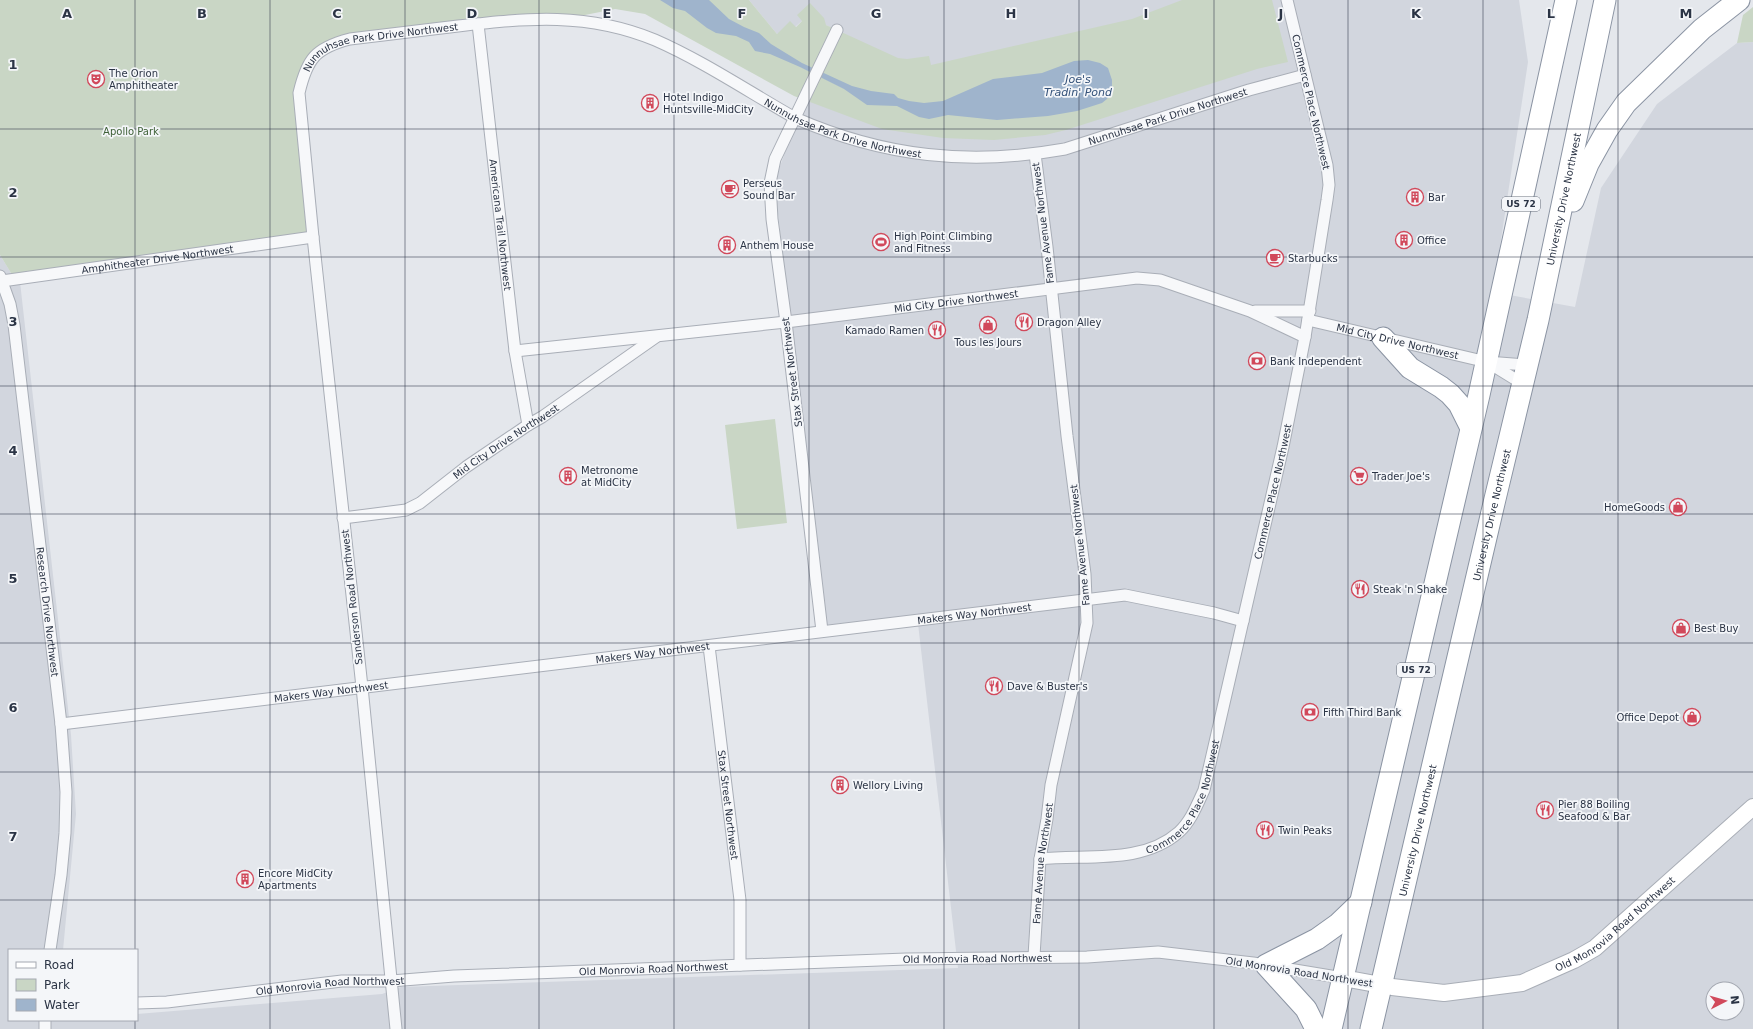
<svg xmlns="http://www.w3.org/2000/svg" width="1753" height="1029" viewBox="0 0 1753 1029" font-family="'DejaVu Sans',sans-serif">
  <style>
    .built { fill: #d2d6de; fill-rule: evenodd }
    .green { fill: #c9d6c5 }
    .water { fill: #9fb4cc }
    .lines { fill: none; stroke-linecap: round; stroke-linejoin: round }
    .street-casing { stroke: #a9aeb7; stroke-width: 13 }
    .secondary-casing { stroke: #a9aeb7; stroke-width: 18 }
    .highway-casing { stroke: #8b94a3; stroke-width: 23 }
    .street { stroke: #f7f8fa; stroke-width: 11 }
    .secondary { stroke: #fff; stroke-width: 16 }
    .highway { stroke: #fff; stroke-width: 21 }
    .grid { fill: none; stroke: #2b3445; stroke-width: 1; stroke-opacity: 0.55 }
    .labels { text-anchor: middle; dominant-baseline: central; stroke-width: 3.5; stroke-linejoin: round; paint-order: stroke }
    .shield { fill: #f4f6f9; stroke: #676e7b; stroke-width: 1 }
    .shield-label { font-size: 9px; font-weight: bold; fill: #2b3445 }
    .street-label { font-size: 10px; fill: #2b3445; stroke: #f4f6f9 }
    .poi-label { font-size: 10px; fill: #2b3445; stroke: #f4f6f9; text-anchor: start }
    .park-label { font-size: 10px; fill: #3f6138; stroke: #f4f6f9 }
    .water-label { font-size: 11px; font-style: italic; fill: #34527a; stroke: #f4f6f9 }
    .grid-label { font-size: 13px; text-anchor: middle; font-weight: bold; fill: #2b3445; stroke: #f4f6f9; stroke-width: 3.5; stroke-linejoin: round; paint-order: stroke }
  </style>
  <rect width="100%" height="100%" fill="#e4e7ec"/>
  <path class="built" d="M 749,0 L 1519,0 L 1528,62 L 1493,292 L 1575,307 L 1601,188 L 1657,104 L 1737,43 L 1753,42 L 1753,1029 L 0,1029 L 0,255 L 11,273 L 19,273 L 71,735 L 76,814 L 63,950 L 9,950 L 9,1020 L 137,1020 L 137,1014 L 382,994 L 401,987 L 958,968 L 917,615 L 826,625 L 777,205 L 777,175 L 793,130 L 841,33 L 826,25 L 803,20 L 795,27 L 777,34 ZM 1713,989 L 1737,989 L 1737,1013 L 1713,1013 Z"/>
  <path class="green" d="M 0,0 L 749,0 L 777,34 L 790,21 L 796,27 L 802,21 L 797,15 L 810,3 L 824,18 L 826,25 L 898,58 L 907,59 L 929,56 L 931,65 L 1132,19 L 1182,0 L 1272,0 L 1288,62 L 1257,69 L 1066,130 L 1045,135 L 994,140 L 943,138 L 882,129 L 794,96 L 645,14 L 615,9 L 565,19 L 331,44 L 303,74 L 313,237 L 19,273 L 11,273 L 0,255 Z
    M 1753,7 L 1753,42 L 1737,43 L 1743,15 Z
    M 775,419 L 787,523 L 737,529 L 725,425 Z"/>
  <path class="water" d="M 660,0 L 709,0 L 729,19 L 744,27 L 759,33 L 771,44 L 802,63 L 852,86 L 871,91 L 894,94 L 898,98 L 909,101 L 924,103 L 943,101 L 993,79 L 1042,73 L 1074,61 L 1088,60 L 1100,63 L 1108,68 L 1112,80 L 1112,89 L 1107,99 L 1102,103 L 1077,111 L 1048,116 L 997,120 L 948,115 L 929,119 L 919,117 L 897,106 L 867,105 L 844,89 L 800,67 L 770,54 L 755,51 L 749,42 L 736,36 L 716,33 L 707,28 L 685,11 L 673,8 Z"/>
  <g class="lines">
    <g class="street-casing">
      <g id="street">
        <path id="s1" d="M 478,24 L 515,351 L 528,425"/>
        <path id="s2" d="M 0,276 L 10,304 L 14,325 L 61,724 L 66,792 L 65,833 L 61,875 L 50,950"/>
        <path id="s3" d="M 2,281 L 313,237"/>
        <path d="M 1255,311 L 1310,311"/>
        <path id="s4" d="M 1308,320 L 1487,362 L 1527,365"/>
        <path id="s5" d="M 515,351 L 786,322 L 1137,278 L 1160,280 L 1250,311 L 1305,337"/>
        <path d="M 1489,363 L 1523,384"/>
        <path id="s6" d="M 343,518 L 406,510 L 420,503 L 466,467 L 528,425 L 542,417 L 656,337"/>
        <path d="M 822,631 L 786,322 L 772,219 L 770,183 L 775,159 L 837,30"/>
        <path id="s7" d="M 709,646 L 740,900 L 740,965"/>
        <path id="s8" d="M 61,724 L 1125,595 L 1214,613 L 1243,621"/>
        <path id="s9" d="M 1040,859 C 1085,854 1142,865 1179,832 C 1191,821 1197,805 1204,790 L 1283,447 L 1305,337 L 1327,200 L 1329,185 L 1327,165 L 1287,0"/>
        <path id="s10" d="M 1034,956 L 1040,859 L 1047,819 L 1051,785 L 1087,623 L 1085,574 L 1067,436 L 1047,247 L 1035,154"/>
        <path id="s11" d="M 137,1003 L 167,1002 L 342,981 L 391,981 L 454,976 L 906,959 L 1087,957 L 1158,952 L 1253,963 L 1343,978"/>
        <path d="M 45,1020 L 45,1029"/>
        <path id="s12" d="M 396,1029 L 362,687 L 313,237 L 299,93 C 307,59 315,48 350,39 C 386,35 422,30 458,26 C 528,18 587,12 655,40 C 703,61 749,92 795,118 C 884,157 970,166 1065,149 L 1249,90 L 1305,75"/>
      </g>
    </g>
    <g class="secondary-casing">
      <g id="secondary">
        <path id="s13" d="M 1343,978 L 1392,987 L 1444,993 L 1522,983 L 1574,960 L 1595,948 L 1753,807"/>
      </g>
    </g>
    <g class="highway-casing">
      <g id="highway">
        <path d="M 1573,201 L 1588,164 L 1607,130 L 1626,103 L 1702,29 L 1739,0"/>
        <path d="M 1383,338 L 1410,368 L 1441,387 L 1450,394 L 1459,404 L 1471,428"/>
        <path d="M 1316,1029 L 1306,1009 L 1266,965 L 1317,939 L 1338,924 L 1361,902"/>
        <path d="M 1331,1029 L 1479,395 L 1566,0"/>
        <path id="s14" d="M 1371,1029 L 1495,499 L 1538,320 L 1605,0"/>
      </g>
    </g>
    <use href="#street" class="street"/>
    <use href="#secondary" class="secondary"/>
    <use href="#highway" class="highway"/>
  </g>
  <path class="grid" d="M 135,0 L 135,950M 270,0 L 270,1029M 405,0 L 405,1029M 539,0 L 539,1029M 674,0 L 674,1029M 809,0 L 809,1029M 944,0 L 944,1029M 1079,0 L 1079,1029M 1214,0 L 1214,1029M 1348,0 L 1348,1029M 1483,0 L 1483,1029M 1618,0 L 1618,1029M 0,129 L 1753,129M 0,257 L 1753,257M 0,386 L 1753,386M 0,514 L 1753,514M 0,643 L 1753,643M 0,772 L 1753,772M 0,900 L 1753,900M 135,1020 L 135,1029"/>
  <defs>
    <g id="theatre-ring" transform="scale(0.9)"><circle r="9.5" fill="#f4f6f9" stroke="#d1495b" stroke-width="1.5"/><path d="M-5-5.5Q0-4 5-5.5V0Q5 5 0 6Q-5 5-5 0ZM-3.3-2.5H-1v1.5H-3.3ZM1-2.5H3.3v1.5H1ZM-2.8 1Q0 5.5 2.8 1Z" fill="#d1495b"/></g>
    <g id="building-ring" transform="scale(0.9)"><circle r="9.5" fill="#f4f6f9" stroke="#d1495b" stroke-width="1.5"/><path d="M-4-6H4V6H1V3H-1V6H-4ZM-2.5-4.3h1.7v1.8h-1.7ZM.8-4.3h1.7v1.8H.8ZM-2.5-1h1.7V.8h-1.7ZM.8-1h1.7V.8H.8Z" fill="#d1495b"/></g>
    <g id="cafe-ring" transform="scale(0.9)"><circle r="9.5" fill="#f4f6f9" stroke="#d1495b" stroke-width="1.5"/><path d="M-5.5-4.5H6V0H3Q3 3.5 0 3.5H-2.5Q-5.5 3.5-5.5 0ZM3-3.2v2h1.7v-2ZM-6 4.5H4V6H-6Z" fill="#d1495b"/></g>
    <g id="stadium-ring" transform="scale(0.9)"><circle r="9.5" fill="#f4f6f9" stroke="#d1495b" stroke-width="1.5"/><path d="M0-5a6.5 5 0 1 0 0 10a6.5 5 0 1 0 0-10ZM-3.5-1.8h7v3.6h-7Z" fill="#d1495b"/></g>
    <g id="restaurant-ring" transform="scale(0.9)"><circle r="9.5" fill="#f4f6f9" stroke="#d1495b" stroke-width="1.5"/><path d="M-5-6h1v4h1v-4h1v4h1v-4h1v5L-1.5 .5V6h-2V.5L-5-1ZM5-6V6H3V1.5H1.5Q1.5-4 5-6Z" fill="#d1495b"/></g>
    <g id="shop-ring" transform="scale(0.9)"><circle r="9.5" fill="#f4f6f9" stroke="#d1495b" stroke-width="1.5"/><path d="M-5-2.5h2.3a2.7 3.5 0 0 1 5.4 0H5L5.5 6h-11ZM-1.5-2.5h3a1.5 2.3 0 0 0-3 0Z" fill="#d1495b"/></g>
    <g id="bank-ring" transform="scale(0.9)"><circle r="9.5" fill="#f4f6f9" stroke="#d1495b" stroke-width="1.5"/><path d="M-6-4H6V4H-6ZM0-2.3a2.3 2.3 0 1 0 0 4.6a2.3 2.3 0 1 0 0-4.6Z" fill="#d1495b"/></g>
    <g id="supermarket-ring" transform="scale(0.9)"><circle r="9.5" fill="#f4f6f9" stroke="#d1495b" stroke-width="1.5"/><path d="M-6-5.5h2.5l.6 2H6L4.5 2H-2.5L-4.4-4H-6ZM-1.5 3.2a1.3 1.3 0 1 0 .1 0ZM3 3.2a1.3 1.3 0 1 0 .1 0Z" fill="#d1495b"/></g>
  </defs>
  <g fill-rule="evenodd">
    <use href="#theatre-ring" x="96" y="79"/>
    <use href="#building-ring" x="650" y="103"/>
    <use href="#cafe-ring" x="730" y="189"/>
    <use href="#building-ring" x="1415" y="197"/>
    <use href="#building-ring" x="1404" y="240"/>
    <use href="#stadium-ring" x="881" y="242"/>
    <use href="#building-ring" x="727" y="245"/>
    <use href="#cafe-ring" x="1275" y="258"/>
    <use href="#restaurant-ring" x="1024" y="322"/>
    <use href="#shop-ring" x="988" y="325"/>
    <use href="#restaurant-ring" x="937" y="330"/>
    <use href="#bank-ring" x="1257" y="361"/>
    <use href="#building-ring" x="568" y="476"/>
    <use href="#supermarket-ring" x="1359" y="476"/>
    <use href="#shop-ring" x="1678" y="507"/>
    <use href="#restaurant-ring" x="1360" y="589"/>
    <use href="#shop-ring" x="1681" y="628"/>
    <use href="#restaurant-ring" x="994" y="686"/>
    <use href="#bank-ring" x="1310" y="712"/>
    <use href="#shop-ring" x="1692" y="717"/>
    <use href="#building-ring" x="840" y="785"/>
    <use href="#restaurant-ring" x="1545" y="810"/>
    <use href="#restaurant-ring" x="1265" y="830"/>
    <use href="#building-ring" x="245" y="879"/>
  </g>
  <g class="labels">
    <g class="shield">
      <rect x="1502" y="197" width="38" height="14" rx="3"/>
      <rect x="1397" y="663" width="38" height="14" rx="3"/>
    </g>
    <g class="shield-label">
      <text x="1521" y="204">US 72</text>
      <text x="1416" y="670">US 72</text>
    </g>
    <g class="street-label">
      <text stroke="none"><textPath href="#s12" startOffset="1047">Nunnuhsae Park Drive Northwest</textPath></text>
      <text transform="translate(1311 102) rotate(77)">Commerce Place Northwest</text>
      <text stroke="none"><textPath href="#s12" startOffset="1874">Nunnuhsae Park Drive Northwest</textPath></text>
      <text stroke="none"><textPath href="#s12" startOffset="1539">Nunnuhsae Park Drive Northwest</textPath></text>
      <text stroke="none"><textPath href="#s14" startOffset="852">University Drive Northwest</textPath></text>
      <text transform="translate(1043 223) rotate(-97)">Fame Avenue Northwest</text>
      <text stroke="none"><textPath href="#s1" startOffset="202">Americana Trail Northwest</textPath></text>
      <text stroke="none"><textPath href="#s3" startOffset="157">Amphitheater Drive Northwest</textPath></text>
      <text stroke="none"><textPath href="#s5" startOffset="444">Mid City Drive Northwest</textPath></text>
      <text stroke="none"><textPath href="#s4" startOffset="92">Mid City Drive Northwest</textPath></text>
      <text transform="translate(792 372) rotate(-97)">Stax Street Northwest</text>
      <text stroke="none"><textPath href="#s6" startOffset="185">Mid City Drive Northwest</textPath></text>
      <text stroke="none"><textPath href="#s9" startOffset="500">Commerce Place Northwest</textPath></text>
      <text stroke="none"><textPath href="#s14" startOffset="528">University Drive Northwest</textPath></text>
      <text transform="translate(1080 545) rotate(-96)">Fame Avenue Northwest</text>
      <text transform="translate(352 597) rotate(-96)">Sanderson Road Northwest</text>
      <text stroke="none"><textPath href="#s2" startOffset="340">Research Drive Northwest</textPath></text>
      <text stroke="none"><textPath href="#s8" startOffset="920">Makers Way Northwest</textPath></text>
      <text stroke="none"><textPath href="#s8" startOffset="596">Makers Way Northwest</textPath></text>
      <text stroke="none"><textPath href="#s8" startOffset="272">Makers Way Northwest</textPath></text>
      <text stroke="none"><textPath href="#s9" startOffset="176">Commerce Place Northwest</textPath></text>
      <text stroke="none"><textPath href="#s7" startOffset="160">Stax Street Northwest</textPath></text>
      <text stroke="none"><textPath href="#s14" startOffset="204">University Drive Northwest</textPath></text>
      <text stroke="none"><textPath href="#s10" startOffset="93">Fame Avenue Northwest</textPath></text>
      <text stroke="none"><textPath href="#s13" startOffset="292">Old Monrovia Road Northwest</textPath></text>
      <text stroke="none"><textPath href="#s11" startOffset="842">Old Monrovia Road Northwest</textPath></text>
      <text stroke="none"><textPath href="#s11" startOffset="518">Old Monrovia Road Northwest</textPath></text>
      <text transform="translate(1299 972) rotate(9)">Old Monrovia Road Northwest</text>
      <text stroke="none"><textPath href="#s11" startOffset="194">Old Monrovia Road Northwest</textPath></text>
    </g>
    <g class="poi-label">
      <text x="109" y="73">The Orion<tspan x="109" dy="12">Amphitheater</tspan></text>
      <text x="663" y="97">Hotel Indigo<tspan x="663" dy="12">Huntsville-MidCity</tspan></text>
      <text x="743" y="183">Perseus<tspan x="743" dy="12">Sound Bar</tspan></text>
      <text x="1428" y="197">Bar</text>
      <text x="894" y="236">High Point Climbing<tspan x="894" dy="12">and Fitness</tspan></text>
      <text x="1417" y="240">Office</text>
      <text x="740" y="245">Anthem House</text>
      <text x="1288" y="258">Starbucks</text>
      <text x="1037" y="322">Dragon Alley</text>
      <text x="924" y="330" text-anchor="end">Kamado Ramen</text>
      <text x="988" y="342" text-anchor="middle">Tous les Jours</text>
      <text x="1270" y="361">Bank Independent</text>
      <text x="581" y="470">Metronome<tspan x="581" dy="12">at MidCity</tspan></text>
      <text x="1372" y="476">Trader Joe's</text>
      <text x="1665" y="507" text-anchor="end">HomeGoods</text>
      <text x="1373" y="589">Steak 'n Shake</text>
      <text x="1694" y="628">Best Buy</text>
      <text x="1007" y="686">Dave &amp; Buster's</text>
      <text x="1323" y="712">Fifth Third Bank</text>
      <text x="1679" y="717" text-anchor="end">Office Depot</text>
      <text x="853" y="785">Wellory Living</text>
      <text x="1558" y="804">Pier 88 Boiling<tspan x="1558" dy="12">Seafood &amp; Bar</tspan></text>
      <text x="1278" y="830">Twin Peaks</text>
      <text x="258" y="873">Encore MidCity<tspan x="258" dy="12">Apartments</tspan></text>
    </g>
    <g class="park-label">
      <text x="131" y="131">Apollo Park</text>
    </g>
    <g class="water-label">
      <text x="1078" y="79">Joe's<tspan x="1078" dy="13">Tradin' Pond</tspan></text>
    </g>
  </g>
  <g class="grid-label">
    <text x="67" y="18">A</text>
    <text x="202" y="18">B</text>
    <text x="337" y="18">C</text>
    <text x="472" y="18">D</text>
    <text x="607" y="18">E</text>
    <text x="742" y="18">F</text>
    <text x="876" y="18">G</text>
    <text x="1011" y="18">H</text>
    <text x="1146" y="18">I</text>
    <text x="1281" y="18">J</text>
    <text x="1416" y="18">K</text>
    <text x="1551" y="18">L</text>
    <text x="1686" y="18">M</text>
    <text x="13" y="69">1</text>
    <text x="13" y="197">2</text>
    <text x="13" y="326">3</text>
    <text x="13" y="455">4</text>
    <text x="13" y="583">5</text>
    <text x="13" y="712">6</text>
    <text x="13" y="841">7</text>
  </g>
  <rect x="8" y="949" width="130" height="72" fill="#f4f6f9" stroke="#a4a8b1"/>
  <rect x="16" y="962" width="20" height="6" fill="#ffffff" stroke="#a4a8b1"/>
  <text x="44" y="969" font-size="12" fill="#2b3445">Road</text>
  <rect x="16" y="979" width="20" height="12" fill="#c9d6c5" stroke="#a4a8b1"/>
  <text x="44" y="989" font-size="12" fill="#2b3445">Park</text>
  <rect x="16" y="999" width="20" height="12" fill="#9fb4cc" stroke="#a4a8b1"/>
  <text x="44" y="1009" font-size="12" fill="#2b3445">Water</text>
  <g transform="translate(1725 1001) rotate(84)"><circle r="19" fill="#f4f6f9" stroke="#a4a8b1"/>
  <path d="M0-3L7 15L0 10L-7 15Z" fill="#d1495b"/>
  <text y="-6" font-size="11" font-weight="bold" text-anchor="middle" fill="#2b3445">N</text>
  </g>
</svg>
